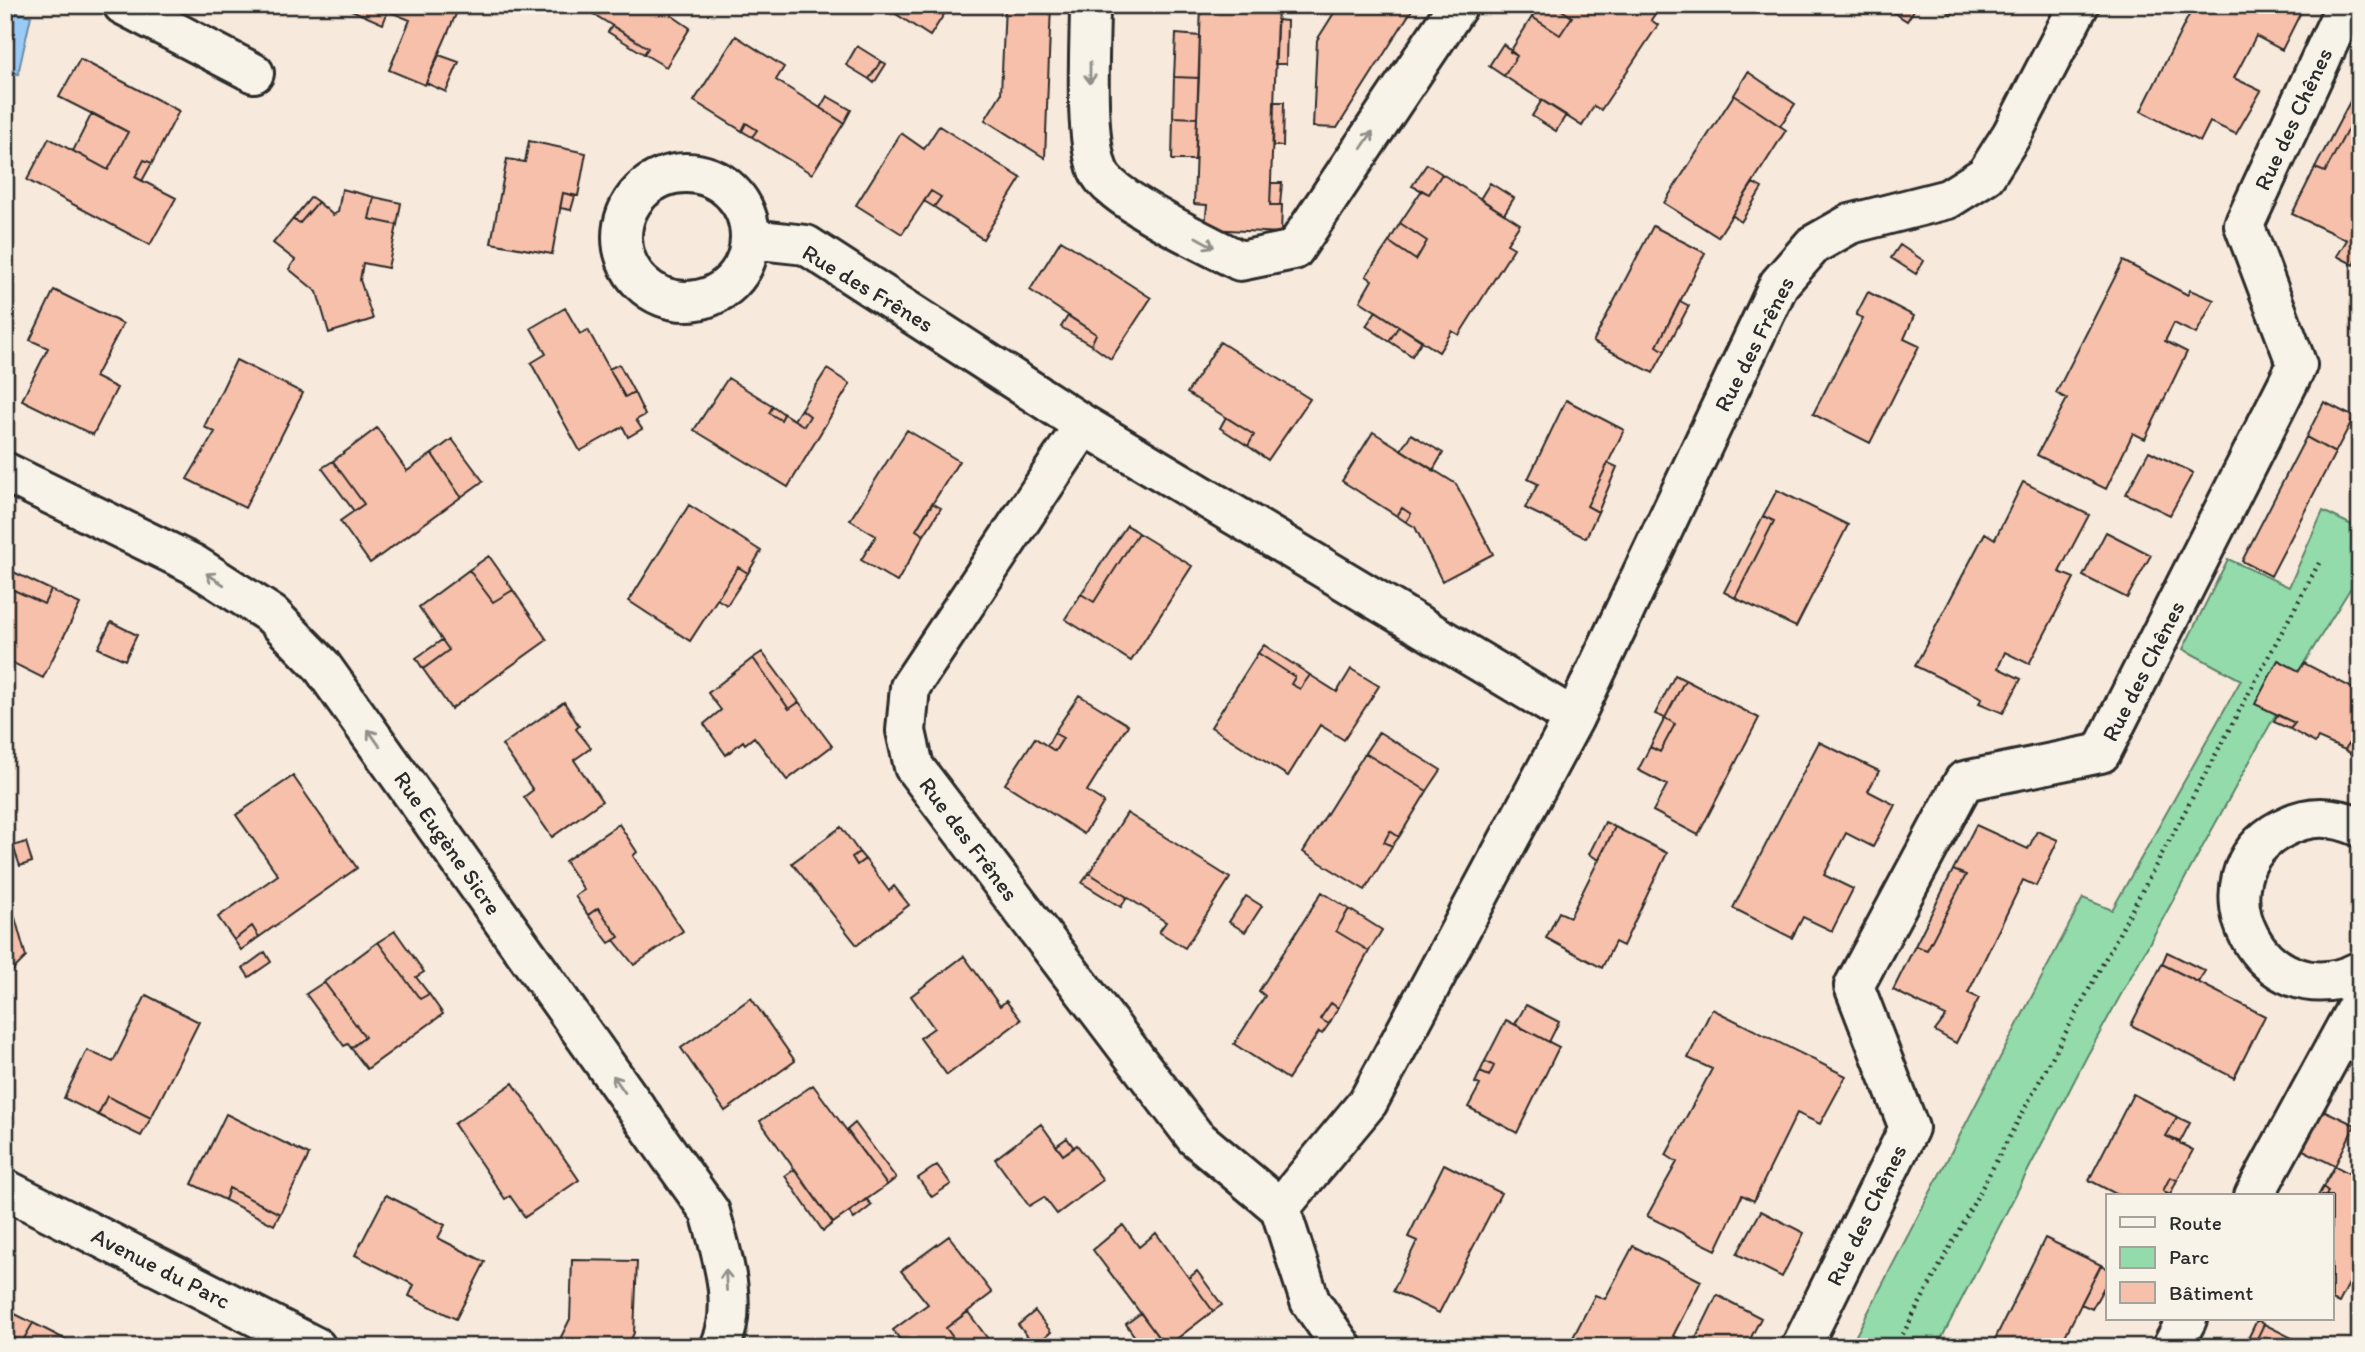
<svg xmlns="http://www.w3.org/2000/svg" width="2365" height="1352" viewBox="0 0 2365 1352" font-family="Itim,sans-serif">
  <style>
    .green { fill: #93dbab; stroke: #5f836b; stroke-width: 2 }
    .water { fill: #9acbf7; stroke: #6e8ba5; stroke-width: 2 }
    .building { fill: #f7c0aa; stroke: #2b2b2b; stroke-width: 2 }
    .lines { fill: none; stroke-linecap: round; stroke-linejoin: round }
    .minor-casing { stroke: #2b2b2b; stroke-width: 44 }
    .path { stroke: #2b2b2b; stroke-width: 4.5; stroke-dasharray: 2 5; stroke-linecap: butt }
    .minor { stroke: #f7f3e8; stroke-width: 38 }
    .oneway { stroke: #918f8a }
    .labels { text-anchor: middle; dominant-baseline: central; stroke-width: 6; stroke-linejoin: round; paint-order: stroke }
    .street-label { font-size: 23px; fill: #2b2b2b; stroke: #f7f3e8 }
  </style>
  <rect width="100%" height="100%" fill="#f7e9dc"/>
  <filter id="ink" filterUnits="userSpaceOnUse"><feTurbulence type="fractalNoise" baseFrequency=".0143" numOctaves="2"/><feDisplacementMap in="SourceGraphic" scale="14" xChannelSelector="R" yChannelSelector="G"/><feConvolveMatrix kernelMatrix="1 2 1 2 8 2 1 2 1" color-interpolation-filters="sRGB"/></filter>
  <g filter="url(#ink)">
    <path class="green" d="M 2323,511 L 2360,529 L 2360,573 L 2304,663 L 2087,1056 L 1937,1347 L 1850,1347 L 2083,898 L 2112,910 L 2241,680 L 2183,649 L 2228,559 L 2289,587 Z"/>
    <path class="water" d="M 5,10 L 31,16 L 18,74 L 5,72 Z"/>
    <path class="building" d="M 340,5 L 460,5 L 425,85 L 389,70 L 410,20 L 388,11 L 383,24 Z
      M 579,5 L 677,5 L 671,15 L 690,28 L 666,67 L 644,54 L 648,48 Z
      M 882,5 L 950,5 L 930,36 Z
      M 1005,5 L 1051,5 L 1045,158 L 985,120 L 1001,94 Z
      M 1201,5 L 1278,5 L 1270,205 L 1282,205 L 1281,233 L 1211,229 L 1205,226 L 1207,205 L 1194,204 Z
      M 1339,5 L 1415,5 L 1337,128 L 1313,127 L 1317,40 Z
      M 1540,5 L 1554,5 L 1572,17 L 1560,35 L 1532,17 Z
      M 1554,5 L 1661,5 L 1651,20 L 1658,25 L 1601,110 L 1594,106 L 1582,126 L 1504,76 L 1517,56 L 1510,52 L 1532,17 L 1560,35 L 1572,17 Z
      M 1882,5 L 1917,5 L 1907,21 Z
      M 1937,5 L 1957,5 L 1952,14 Z
      M 2194,5 L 2304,6 L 2282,50 L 2256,36 L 2234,78 L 2261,91 L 2236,134 L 2210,122 L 2200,142 L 2141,111 Z
      M 1277,20 L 1287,21 L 1286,64 L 1275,64 Z
      M 612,26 L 648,48 L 644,54 L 608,32 Z
      M 1176,34 L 1200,36 L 1199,78 L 1174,77 Z
      M 736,36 L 784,67 L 776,80 L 844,123 L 812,174 L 752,137 L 757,130 L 746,123 L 742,131 L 694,101 Z
      M 1503,44 L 1517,56 L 1504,76 L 1489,66 Z
      M 857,46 L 881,61 L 869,79 L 846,65 Z
      M 439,55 L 459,62 L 446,92 L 426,83 Z
      M 80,59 L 179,111 L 152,163 L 144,160 L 135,177 L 176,198 L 150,245 L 27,180 L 49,138 L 108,170 L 128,132 L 59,97 Z
      M 881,61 L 886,64 L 874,83 L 869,79 Z
      M 1748,72 L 1795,104 L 1780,126 L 1734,95 Z
      M 1174,77 L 1199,78 L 1197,118 L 1173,117 Z
      M 2355,92 L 2360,93 L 2360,106 L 2325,172 L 2315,168 Z
      M 1734,95 L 1786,130 L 1718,237 L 1664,203 Z
      M 827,96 L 851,110 L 844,123 L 820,108 Z
      M 1542,100 L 1566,115 L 1556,131 L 1532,116 Z
      M 1274,102 L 1284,102 L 1283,146 L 1273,146 Z
      M 2360,106 L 2360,254 L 2354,265 L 2337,256 L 2347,240 L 2292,214 L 2315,168 L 2325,172 Z
      M 92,113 L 128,132 L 108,170 L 73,151 Z
      M 1173,117 L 1197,118 L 1195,160 L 1172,160 Z
      M 746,123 L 757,130 L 752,137 L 742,131 Z
      M 939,126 L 1021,178 L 983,239 L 934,207 L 941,197 L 931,191 L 902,234 L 856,205 L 901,133 L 924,149 Z
      M 529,141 L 586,153 L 578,196 L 563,193 L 552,254 L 491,243 L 507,159 L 525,162 Z
      M 144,160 L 152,163 L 142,181 L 135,177 Z
      M 1427,164 L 1442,174 L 1429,194 L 1412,186 Z
      M 1442,174 L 1520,224 L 1507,244 L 1514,248 L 1459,335 L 1452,331 L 1439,352 L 1360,301 L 1372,280 L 1366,276 L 1389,242 L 1416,260 L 1427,241 L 1400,223 L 1422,190 L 1429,194 Z
      M 1271,183 L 1282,183 L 1280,205 L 1270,205 Z
      M 1490,183 L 1514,198 L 1504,214 L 1480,199 Z
      M 1753,183 L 1762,188 L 1741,222 L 1732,215 Z
      M 342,189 L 374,197 L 369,219 L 397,225 L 388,268 L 363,263 L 360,280 L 373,319 L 329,333 L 317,292 L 289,269 L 295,260 L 273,243 L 293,219 L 300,223 L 318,202 L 333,215 L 338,212 Z
      M 931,191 L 941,197 L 934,207 L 924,201 Z
      M 563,193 L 575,196 L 571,210 L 560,208 Z
      M 311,197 L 318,202 L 300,223 L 293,219 Z
      M 374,197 L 401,203 L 397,225 L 369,219 Z
      M 1400,223 L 1427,241 L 1416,260 L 1389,242 Z
      M 1653,226 L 1705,253 L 1657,346 L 1665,351 L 1653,373 L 1593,342 Z
      M 1061,240 L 1151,298 L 1111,359 L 1091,345 L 1096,334 L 1030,290 Z
      M 1900,245 L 1924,261 L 1916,274 L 1891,258 Z
      M 2123,261 L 2188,295 L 2190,290 L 2214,300 L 2196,334 L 2174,323 L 2165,341 L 2187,352 L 2145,439 L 2133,433 L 2106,489 L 2037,455 L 2067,399 L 2056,393 Z
      M 54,290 L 123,324 L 95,377 L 117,388 L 93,435 L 22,400 L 48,348 L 30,340 Z
      M 1868,292 L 1914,316 L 1904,339 L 1919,346 L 1870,443 L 1813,414 L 1863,318 L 1856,315 Z
      M 1680,301 L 1689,306 L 1665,351 L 1657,346 Z
      M 565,308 L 580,334 L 588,330 L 625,397 L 634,392 L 645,415 L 636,420 L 642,429 L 628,437 L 623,427 L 580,451 L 531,363 L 546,354 L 531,328 Z
      M 1376,311 L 1399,326 L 1389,341 L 1366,326 Z
      M 1068,316 L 1096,334 L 1091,345 L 1061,327 Z
      M 1399,326 L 1422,340 L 1412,356 L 1389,341 Z
      M 1220,342 L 1310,399 L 1268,460 L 1248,446 L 1254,435 L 1187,393 Z
      M 236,360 L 303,393 L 245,508 L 187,479 L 215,432 L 204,427 Z
      M 619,364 L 634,392 L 625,397 L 609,369 Z
      M 827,369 L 850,384 L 788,487 L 694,430 L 728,378 L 773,406 L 769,413 L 781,420 L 784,414 L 804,426 L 810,416 L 801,409 Z
      M 1566,400 L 1624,430 L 1587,506 L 1598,512 L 1586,538 L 1525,508 L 1538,484 L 1528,479 Z
      M 2324,402 L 2354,417 L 2335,453 L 2306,437 Z
      M 773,406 L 784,414 L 781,420 L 769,413 Z
      M 801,409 L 810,416 L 804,426 L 794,420 Z
      M 1226,417 L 1254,435 L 1248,446 L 1220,428 Z
      M 377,428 L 407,471 L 432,454 L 461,497 L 370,563 L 340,521 L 364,504 L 333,461 Z
      M 907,430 L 959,461 L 916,530 L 924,535 L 897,582 L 861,560 L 876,536 L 850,520 Z
      M 1373,432 L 1456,484 L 1493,554 L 1442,581 L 1415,527 L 1406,522 L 1411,514 L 1402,508 L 1397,516 L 1342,481 Z
      M 1411,434 L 1443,453 L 1433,470 L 1401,450 Z
      M 2306,437 L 2335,453 L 2271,576 L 2242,561 Z
      M 452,439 L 483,481 L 461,497 L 432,454 Z
      M 2149,451 L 2193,473 L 2170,515 L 2126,494 Z
      M 333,461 L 364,504 L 354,511 L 322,468 Z
      M 1608,463 L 1617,467 L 1598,512 L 1587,506 Z
      M 2023,482 L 2089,515 L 2059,572 L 2074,578 L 2029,664 L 2005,652 L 1998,668 L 2021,679 L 2003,713 L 1979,703 L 1982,698 L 1915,666 L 1985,533 L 1995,539 Z
      M 1777,490 L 1848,525 L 1796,627 L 1735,598 L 1774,521 L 1763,516 Z
      M 932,503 L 941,508 L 924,535 L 916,530 Z
      M 689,505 L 761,551 L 748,573 L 738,567 L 690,641 L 629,601 Z
      M 1402,508 L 1411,514 L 1406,522 L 1397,516 Z
      M 1763,516 L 1774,521 L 1735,598 L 1724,592 Z
      M 1127,525 L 1138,533 L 1094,602 L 1081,594 Z
      M 2106,532 L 2151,555 L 2127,598 L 2083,576 Z
      M 1138,533 L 1192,566 L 1131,661 L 1065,619 L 1081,594 L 1094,602 Z
      M 489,556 L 513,590 L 493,602 L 469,570 Z
      M 738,567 L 748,573 L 727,605 L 717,599 Z
      M 5,568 L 51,590 L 44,604 L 5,586 Z
      M 469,570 L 493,602 L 513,590 L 547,640 L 451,709 L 423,669 L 449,650 L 419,607 Z
      M 5,586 L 44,604 L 51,590 L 80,604 L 43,678 L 5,659 Z
      M 111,622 L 137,635 L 125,660 L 98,648 Z
      M 442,640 L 449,650 L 423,669 L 416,658 Z
      M 1264,645 L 1310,675 L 1300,689 L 1291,684 L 1295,677 L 1258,653 Z
      M 762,652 L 799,702 L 789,709 L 753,658 Z
      M 1258,653 L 1295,677 L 1291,684 L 1300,689 L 1310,675 L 1337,692 L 1351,669 L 1379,686 L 1344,740 L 1320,725 L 1288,776 L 1211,727 Z
      M 753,658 L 789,709 L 799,702 L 832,746 L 787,780 L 754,737 L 745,744 L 743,741 L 726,755 L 704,724 L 721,710 L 708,693 Z
      M 2278,660 L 2299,671 L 2304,663 L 2360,692 L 2360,750 L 2348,744 L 2345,750 L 2318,738 L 2315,743 L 2290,729 L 2295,723 L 2255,704 Z
      M 1675,675 L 1685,680 L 1665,718 L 1655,714 Z
      M 1685,680 L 1759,718 L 1698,835 L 1653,811 L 1667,785 L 1638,770 L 1650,747 L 1660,752 L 1675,724 L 1665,718 Z
      M 1079,695 L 1128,725 L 1087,791 L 1104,802 L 1084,834 L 1005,784 L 1035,738 L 1055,751 L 1063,738 L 1054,733 Z
      M 564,702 L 579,726 L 576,729 L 591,748 L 574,760 L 602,801 L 552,837 L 524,797 L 533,790 L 502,745 Z
      M 2277,715 L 2295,723 L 2290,729 L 2274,722 Z
      M 1665,718 L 1675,724 L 1660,752 L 1650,747 Z
      M 1379,732 L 1441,770 L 1427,791 L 1365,753 Z
      M 1054,733 L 1063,738 L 1055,751 L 1047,746 Z
      M 1819,742 L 1879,771 L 1868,791 L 1895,805 L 1873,847 L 1846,833 L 1824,875 L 1853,889 L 1832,931 L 1803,917 L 1792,938 L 1733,908 Z
      M 2348,744 L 2360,750 L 2360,759 L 2345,750 Z
      M 1365,753 L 1427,791 L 1399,837 L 1390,831 L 1384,842 L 1392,846 L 1365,890 L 1303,852 Z
      M 293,776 L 357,868 L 259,937 L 252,926 L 234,940 L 218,917 L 278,875 L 236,815 Z
      M 1127,813 L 1230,878 L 1185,948 L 1159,932 L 1166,922 L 1089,873 Z
      M 1605,822 L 1615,827 L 1599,860 L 1589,854 Z
      M 619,824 L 637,852 L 633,856 L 683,931 L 634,965 L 614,940 L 619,937 L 598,908 L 588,915 L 575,896 L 584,890 L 565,861 Z
      M 1976,825 L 2028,849 L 2037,831 L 2058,840 L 2036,886 L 2023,880 L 1968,993 L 1979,998 L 1956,1043 L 1935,1031 L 1946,1016 L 1893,990 L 1915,946 L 1927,950 L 1966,875 L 1953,870 Z
      M 841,827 L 859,852 L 852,857 L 857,865 L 865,859 L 889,891 L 894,886 L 909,905 L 857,945 L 792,863 Z
      M 1615,827 L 1667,853 L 1623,946 L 1615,942 L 1602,968 L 1546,938 L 1559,912 L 1570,917 Z
      M 1390,831 L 1399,837 L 1392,846 L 1384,842 Z
      M 26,842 L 32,862 L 20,866 L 13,846 Z
      M 859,852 L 865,859 L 857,865 L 852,857 Z
      M 1953,870 L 1966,875 L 1927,950 L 1915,946 Z
      M 1089,873 L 1127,897 L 1121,907 L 1082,883 Z
      M 1322,892 L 1349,909 L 1336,931 L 1369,951 L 1338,1008 L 1331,1003 L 1320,1019 L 1329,1024 L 1322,1034 L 1319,1032 L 1288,1079 L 1234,1044 L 1265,996 L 1259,991 Z
      M 1246,896 L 1262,906 L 1245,932 L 1229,922 Z
      M 598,908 L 619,937 L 609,943 L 588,915 Z
      M 1349,909 L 1382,930 L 1369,951 L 1336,931 Z
      M 14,914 L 26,957 L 5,978 L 5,916 Z
      M 252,926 L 259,937 L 241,950 L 234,940 Z
      M 395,931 L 424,972 L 416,977 L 429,994 L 420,999 L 378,942 Z
      M 378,942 L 420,999 L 429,994 L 443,1014 L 367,1069 L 351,1048 L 365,1037 L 324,982 Z
      M 265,952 L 271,962 L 249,977 L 243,968 Z
      M 2167,952 L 2205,971 L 2198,982 L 2162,964 Z
      M 964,956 L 1000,1006 L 1006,1001 L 1021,1020 L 947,1075 L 920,1038 L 934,1028 L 911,996 Z
      M 2162,964 L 2265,1016 L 2234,1078 L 2131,1025 Z
      M 324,982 L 365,1037 L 351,1048 L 348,1044 L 344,1046 L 306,994 Z
      M 146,995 L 199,1022 L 151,1118 L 107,1096 L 98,1115 L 64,1098 L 87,1050 L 113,1062 Z
      M 751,998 L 795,1061 L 725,1111 L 681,1048 Z
      M 1331,1003 L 1338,1008 L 1329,1024 L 1320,1019 Z
      M 1526,1005 L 1559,1022 L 1549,1042 L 1515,1024 Z
      M 1712,1009 L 1846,1076 L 1820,1124 L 1797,1113 L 1754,1201 L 1742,1195 L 1716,1250 L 1647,1216 L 1677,1162 L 1666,1155 L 1712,1069 L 1688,1058 Z
      M 1506,1020 L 1559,1047 L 1517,1133 L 1468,1107 L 1480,1085 L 1475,1083 L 1480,1072 L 1489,1076 L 1494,1066 L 1485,1061 Z
      M 1485,1061 L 1494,1066 L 1489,1076 L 1480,1072 Z
      M 513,1083 L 579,1180 L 525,1217 L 510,1196 L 505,1199 L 454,1124 Z
      M 813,1085 L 887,1185 L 833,1223 L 760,1121 Z
      M 2133,1094 L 2177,1117 L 2166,1136 L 2193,1150 L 2177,1180 L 2170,1177 L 2163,1191 L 2169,1196 L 2120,1196 L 2089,1180 Z
      M 107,1096 L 151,1118 L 141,1136 L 98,1115 Z
      M 2321,1109 L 2355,1125 L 2335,1166 L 2301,1149 Z
      M 226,1114 L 309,1155 L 280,1214 L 229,1188 L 225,1200 L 192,1184 Z
      M 2177,1117 L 2190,1123 L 2180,1142 L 2166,1136 Z
      M 855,1123 L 896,1178 L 887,1185 L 847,1130 Z
      M 1041,1124 L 1063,1155 L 1077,1145 L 1103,1180 L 1057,1214 L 1044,1197 L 1029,1206 L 995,1159 Z
      M 1067,1138 L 1074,1148 L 1063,1155 L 1056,1146 Z
      M 1444,1164 L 1501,1193 L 1439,1313 L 1393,1291 L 1417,1241 L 1408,1237 Z
      M 937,1165 L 951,1184 L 932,1197 L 918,1178 Z
      M 2335,1166 L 2360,1179 L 2360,1262 L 2339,1303 L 2332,1300 L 2332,1196 L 2326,1196 L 2328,1191 L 2323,1187 Z
      M 795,1169 L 833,1223 L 823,1231 L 785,1176 Z
      M 2170,1177 L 2177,1180 L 2170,1195 L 2163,1191 Z
      M 2323,1187 L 2328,1191 L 2326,1196 L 2318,1196 Z
      M 229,1188 L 280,1214 L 274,1225 L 225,1200 Z
      M 386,1195 L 445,1225 L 438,1238 L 485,1262 L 456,1319 L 409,1296 L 414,1285 L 355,1255 Z
      M 866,1199 L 872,1205 L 854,1219 L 849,1212 Z
      M 1761,1211 L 1804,1233 L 1782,1277 L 1737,1254 Z
      M 1123,1225 L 1139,1247 L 1156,1233 L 1213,1311 L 1166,1347 L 1093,1250 Z
      M 949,1236 L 992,1293 L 946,1328 L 960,1347 L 906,1347 L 893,1330 L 928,1304 L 901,1271 Z
      M 2045,1238 L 2101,1265 L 2065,1336 L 2078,1342 L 2076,1347 L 1991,1347 Z
      M 1633,1246 L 1701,1281 L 1673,1336 L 1682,1339 L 1679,1347 L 1568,1347 L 1595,1295 L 1605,1299 Z
      M 572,1260 L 637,1261 L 634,1333 L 627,1347 L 556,1347 L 570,1319 Z
      M 2101,1265 L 2108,1269 L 2108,1280 L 2092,1309 L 2081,1304 Z
      M 1197,1271 L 1222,1305 L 1213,1311 L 1189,1278 Z
      M 1717,1295 L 1761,1318 L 1746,1347 L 1708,1347 L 1695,1340 Z
      M 5,1309 L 33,1323 L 22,1342 L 5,1333 Z
      M 1035,1311 L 1051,1332 L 1035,1345 L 1018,1325 Z
      M 968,1312 L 988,1339 L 977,1347 L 960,1347 L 946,1328 Z
      M 1141,1313 L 1165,1347 L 1142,1347 L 1126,1324 Z
      M 2257,1320 L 2264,1324 L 2253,1347 L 2244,1347 Z
      M 33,1323 L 80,1347 L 5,1347 L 5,1333 L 22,1342 Z
      M 2264,1324 L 2310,1347 L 2253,1347 Z"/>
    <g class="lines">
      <g class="minor-casing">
        <path id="minor" d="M 123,5 L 254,73
          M 1090,5 C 1090,47 1084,134 1098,170 C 1108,198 1211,246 1240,261 L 1294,250 L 1458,5
          M622 237a64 64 0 1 1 128 0a64 64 0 1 1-128 0Z
          M 750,239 L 806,245 L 1084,425 L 1574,718
          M 1084,425 L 910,687 L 906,731 L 914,767 L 1195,1137 L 1280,1208 L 1310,1301 L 1342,1347
          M 5,472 L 193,564 L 272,615 L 321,665 L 710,1212 C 721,1253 740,1305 720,1347
          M 2360,827 C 2333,815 2309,814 2283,828 C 2189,877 2262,1021 2360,971
          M 5,1189 L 316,1347
          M 2254,1196 L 2360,1001
          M 1280,1208 L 1368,1102 L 1574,718 L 1779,284 L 1813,245 L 1850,224 L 1948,199 L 1986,175 L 2012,134 L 2079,5
          M 1801,1347 L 1909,1128 L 1854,986 L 1964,781 L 2101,753 L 2297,365 L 2244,225 L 2346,5
          M 2172,1347 L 2187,1319"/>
      </g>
      <path class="path" d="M 1896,1347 L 2319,563"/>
      <use href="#minor" class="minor"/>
    </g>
    <defs><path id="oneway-shaft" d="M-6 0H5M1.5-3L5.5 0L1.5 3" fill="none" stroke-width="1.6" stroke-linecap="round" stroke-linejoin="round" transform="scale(1.75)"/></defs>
    <g class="oneway">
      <use href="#oneway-shaft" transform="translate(1090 73) rotate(90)"/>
      <use href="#oneway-shaft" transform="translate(1367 140) rotate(-56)"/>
      <use href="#oneway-shaft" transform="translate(1205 242) rotate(29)"/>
      <use href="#oneway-shaft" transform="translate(215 579) rotate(-147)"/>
      <use href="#oneway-shaft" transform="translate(374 738) rotate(-125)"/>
      <use href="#oneway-shaft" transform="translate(619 1084) rotate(-125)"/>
      <use href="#oneway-shaft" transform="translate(726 1280) rotate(-93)"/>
    </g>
  </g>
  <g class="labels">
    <g class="street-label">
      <text transform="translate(2293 119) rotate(-65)">Rue des Chênes</text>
      <text transform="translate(868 288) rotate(31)">Rue des Frênes</text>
      <text transform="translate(1754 344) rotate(-63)">Rue des Frênes</text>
      <text transform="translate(2143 671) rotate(-63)">Rue des Chênes</text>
      <text transform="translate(969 839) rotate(53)">Rue des Frênes</text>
      <text transform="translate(448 843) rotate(55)">Rue Eugène Sicre</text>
      <text transform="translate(1866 1215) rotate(-64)">Rue des Chênes</text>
      <text transform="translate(161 1268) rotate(27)">Avenue du Parc</text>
    </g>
  </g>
  <rect width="2365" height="1352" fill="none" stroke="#f7f3e8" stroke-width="28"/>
  <rect x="14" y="14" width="2337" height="1324" fill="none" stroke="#2b2b2b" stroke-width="2.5" filter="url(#ink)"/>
  <rect x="2106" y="1194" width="228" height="126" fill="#f7f3e8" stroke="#a5a39c" stroke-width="2"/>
  <rect x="2120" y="1217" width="35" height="10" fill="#f7f3e8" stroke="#a5a39c" stroke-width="2"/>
  <text x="2169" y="1230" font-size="21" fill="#2b2b2b">Route</text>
  <rect x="2120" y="1247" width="35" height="21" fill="#93dbab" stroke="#a5a39c" stroke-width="2"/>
  <text x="2169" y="1264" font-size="21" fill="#2b2b2b">Parc</text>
  <rect x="2120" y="1282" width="35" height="21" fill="#f7c0aa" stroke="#a5a39c" stroke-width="2"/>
  <text x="2169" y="1300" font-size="21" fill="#2b2b2b">Bâtiment</text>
</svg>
